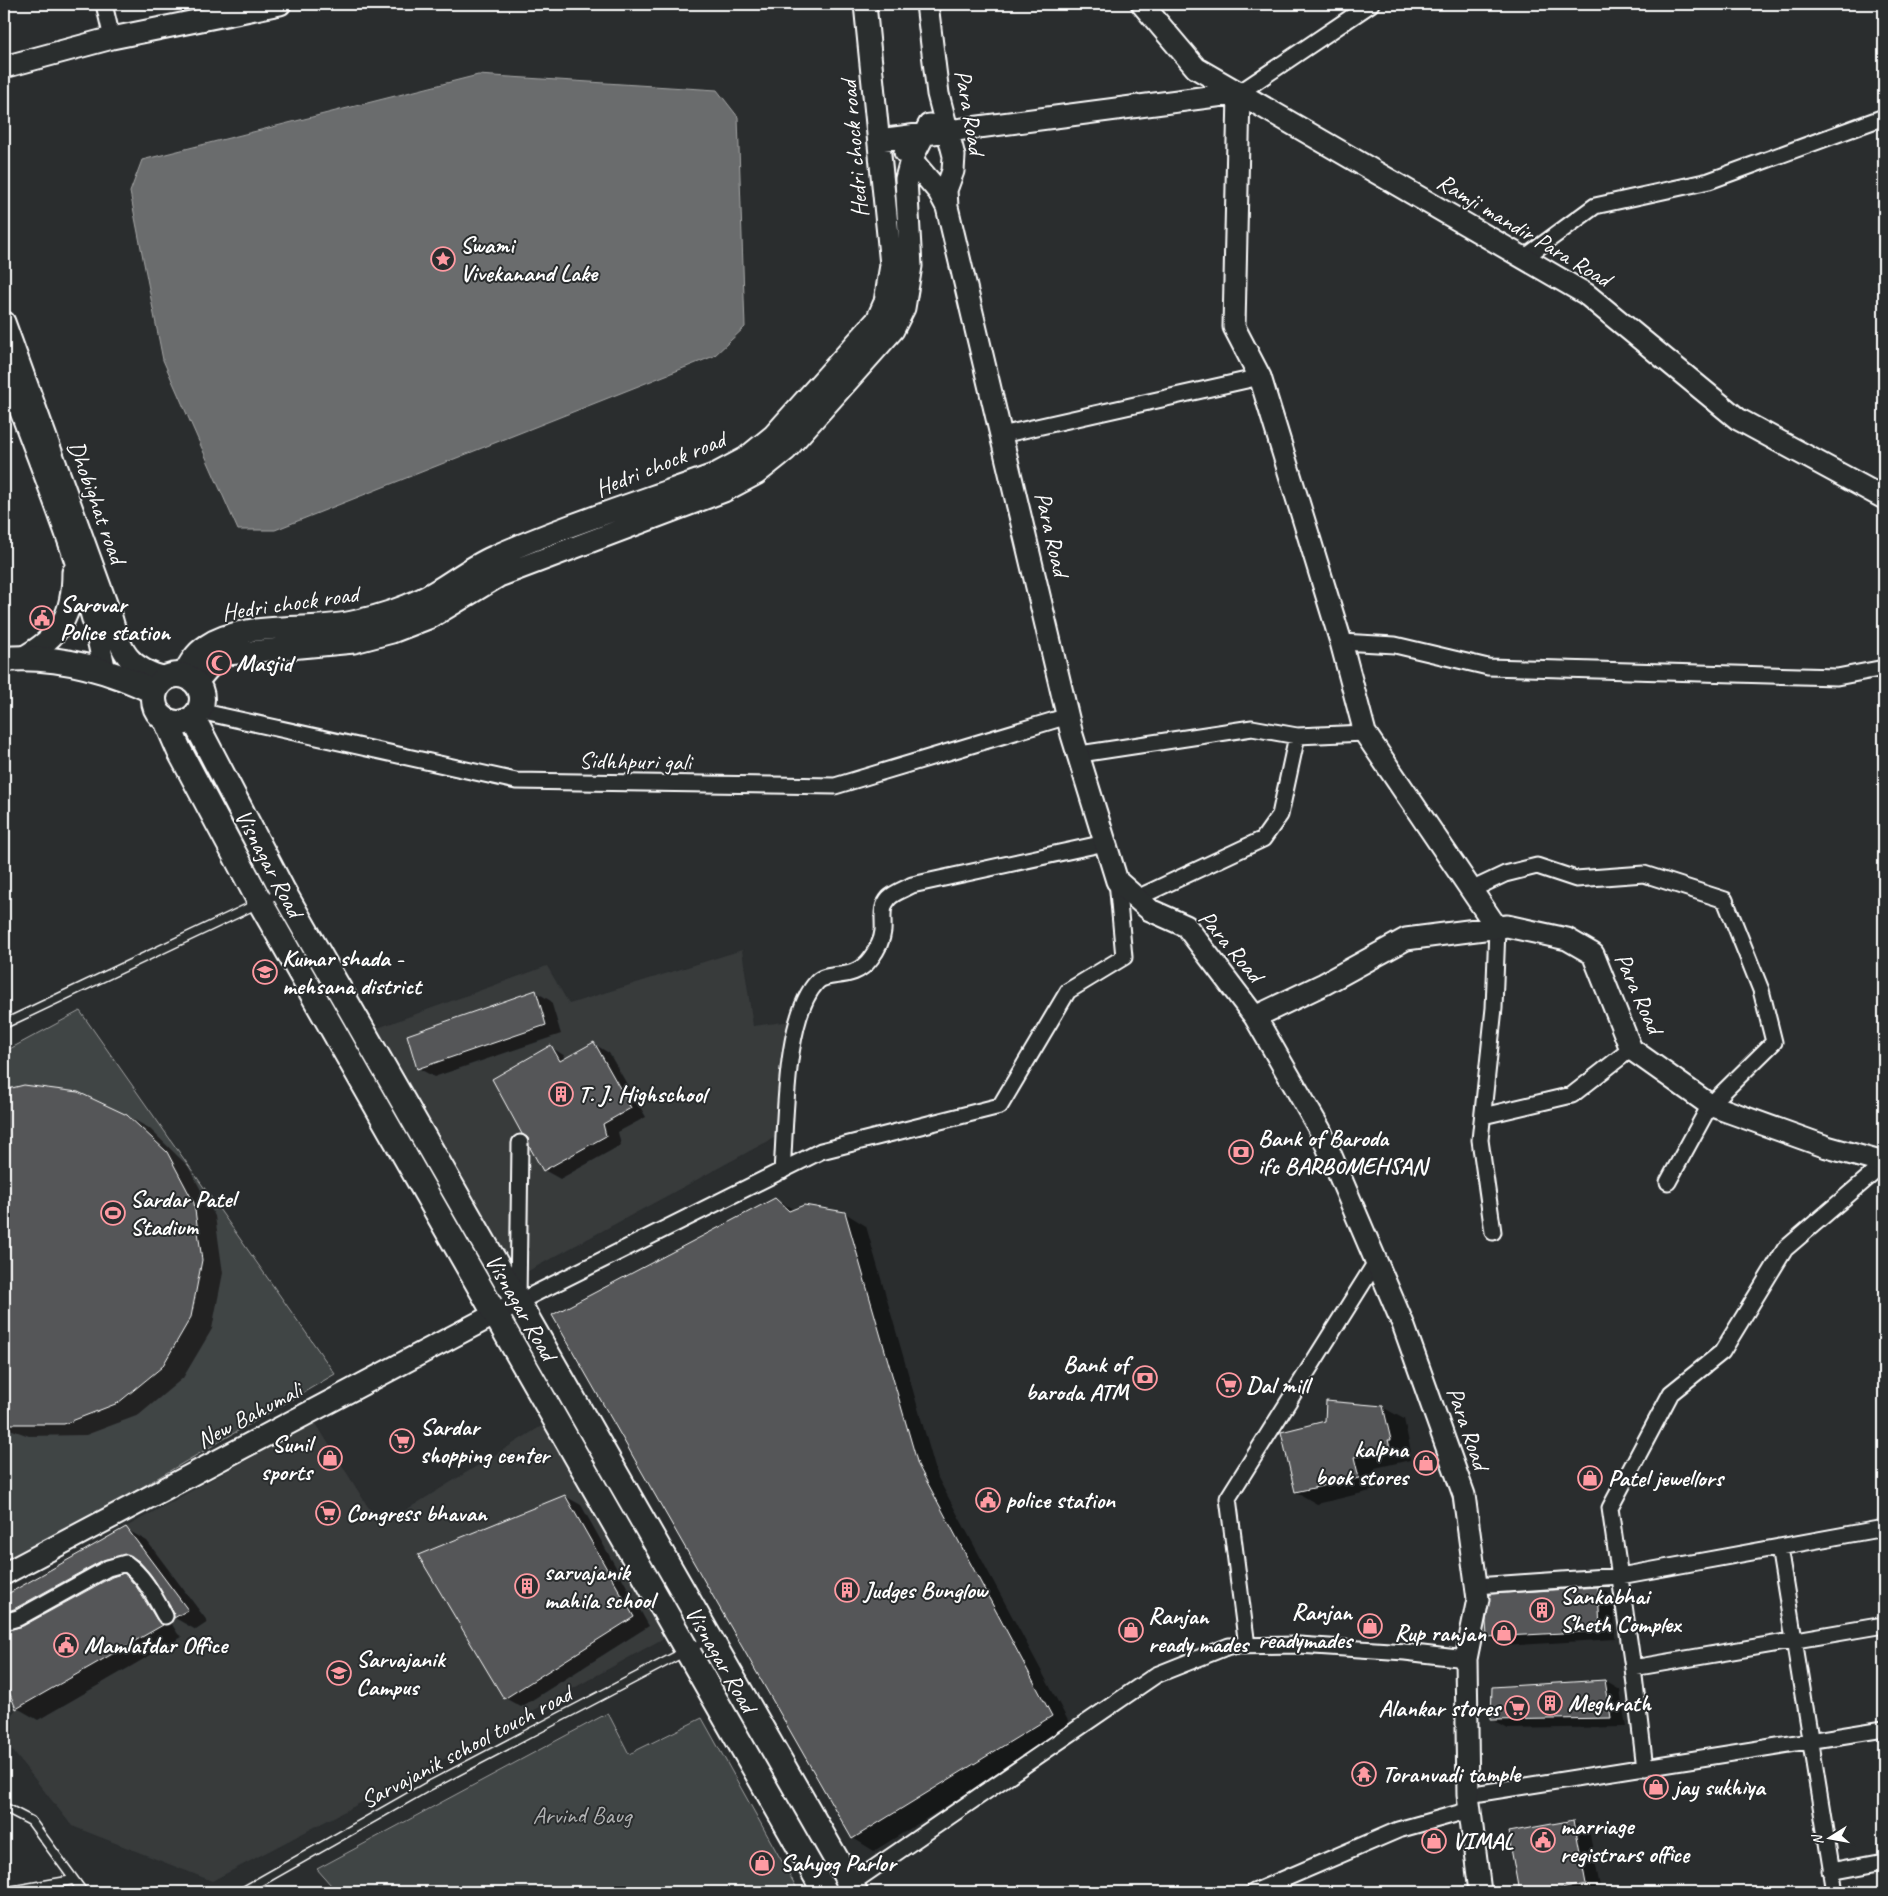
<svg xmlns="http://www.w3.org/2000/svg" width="1888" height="1896" viewBox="0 0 1888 1896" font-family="Caveat,sans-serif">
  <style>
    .built { fill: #373a3b }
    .green { fill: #414445; stroke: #a0a2a2 }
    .water { fill: #6a6c6d; stroke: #a6a7a7 }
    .shadow { fill: #0007 }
    .building { fill: #555758; stroke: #fff }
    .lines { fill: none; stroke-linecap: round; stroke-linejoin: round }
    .lane-casing { stroke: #fff; stroke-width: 11 }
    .street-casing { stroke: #fff; stroke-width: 19 }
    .secondary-casing { stroke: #fff; stroke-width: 25 }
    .primary-casing { stroke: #fff; stroke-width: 28 }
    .lane { stroke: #2a2d2e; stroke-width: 8 }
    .street { stroke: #2a2d2e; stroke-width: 15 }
    .secondary { stroke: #2a2d2e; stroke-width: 21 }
    .primary { stroke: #2a2d2e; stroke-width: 24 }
    .labels { text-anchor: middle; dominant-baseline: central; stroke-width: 4; stroke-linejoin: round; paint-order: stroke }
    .street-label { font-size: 24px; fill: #fff; stroke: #2a2d2e }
    .poi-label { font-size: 24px; font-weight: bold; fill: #fff; stroke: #2a2d2e; text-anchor: start }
    .park-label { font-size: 24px; fill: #b3b4b5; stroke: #2a2d2e }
  </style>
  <rect width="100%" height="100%" fill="#2a2d2e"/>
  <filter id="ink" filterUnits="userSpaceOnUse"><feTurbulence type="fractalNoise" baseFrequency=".02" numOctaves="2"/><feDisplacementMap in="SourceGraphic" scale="10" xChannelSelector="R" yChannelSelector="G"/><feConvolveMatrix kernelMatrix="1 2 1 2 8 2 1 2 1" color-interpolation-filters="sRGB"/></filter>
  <g filter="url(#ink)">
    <path class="built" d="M 742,950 L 753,1026 L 792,1021 L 785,1132 L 519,1276 L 375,1029 L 547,966 L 569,1004 Z
      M 315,1422 L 380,1526 L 543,1425 L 664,1638 L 486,1737 L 212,1881 L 72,1826 L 4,1740 L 4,1725 L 16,1709 L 188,1610 L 126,1527 Z"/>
    <path class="green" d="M 80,1011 L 335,1374 L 4,1568 L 4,1052 Z
      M 608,1713 L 629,1754 L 702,1718 L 799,1892 L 337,1892 L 317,1869 Z"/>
    <path class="water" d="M 478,75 L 717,90 L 738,117 L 745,327 L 714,356 L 275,530 L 238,530 L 163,360 L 130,192 L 142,160 Z"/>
    <path class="shadow" d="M 536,992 L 551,1001 L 561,1034 L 434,1077 L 418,1068 Z
      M 594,1044 L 609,1053 L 646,1117 L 618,1132 L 621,1145 L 560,1179 L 544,1170 L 551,1047 L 568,1058 Z
      M 24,1087 L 127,1116 L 149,1128 L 188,1166 L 215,1216 L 223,1273 L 212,1329 L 183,1378 L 139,1415 L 86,1435 L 29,1436 L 4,1427 L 4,1091 Z
      M 775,1199 L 795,1210 L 845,1213 L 866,1226 L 938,1478 L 1072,1728 L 874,1851 L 853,1838 Z
      M 1382,1407 L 1404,1419 L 1411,1452 L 1409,1452 L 1410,1460 L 1375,1468 L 1379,1489 L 1317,1504 L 1296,1492 L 1326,1422 Z
      M 565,1496 L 581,1505 L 649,1626 L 521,1707 L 505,1698 Z
      M 126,1529 L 147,1541 L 208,1622 L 196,1630 L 175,1618 L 174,1611 L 152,1574 L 145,1566 L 121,1573 L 145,1587 L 157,1600 L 178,1634 L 182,1637 L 38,1720 L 17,1708 L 4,1676 L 4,1597 Z
      M 1598,1588 L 1614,1597 L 1615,1639 L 1504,1646 L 1488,1637 L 1491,1596 Z
      M 1605,1681 L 1620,1690 L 1626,1727 L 1508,1729 L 1492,1720 Z
      M 1573,1821 L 1589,1830 L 1601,1892 L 1520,1892 L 1509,1834 Z
      M 174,1886 L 196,1892 L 172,1892 Z"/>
    <path class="building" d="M 536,990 L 546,1025 L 417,1069 L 407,1035 Z
      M 594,1042 L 631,1108 L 603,1124 L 606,1136 L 543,1171 L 529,1146 L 528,1138 L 522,1134 L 492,1079 L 551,1045 L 560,1061 Z
      M 24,1085 L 78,1092 L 127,1115 L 167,1152 L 194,1203 L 202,1260 L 191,1317 L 162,1367 L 118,1403 L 64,1424 L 4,1424 L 4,1090 Z
      M 775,1198 L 789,1211 L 804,1205 L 845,1212 L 918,1465 L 1052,1716 L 852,1839 L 552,1315 Z
      M 1326,1401 L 1383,1406 L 1391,1440 L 1388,1440 L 1390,1448 L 1354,1457 L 1359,1478 L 1295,1492 L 1281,1432 L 1325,1421 Z
      M 565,1495 L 634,1617 L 504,1699 L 418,1555 Z
      M 126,1527 L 188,1610 L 174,1618 L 173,1612 L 151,1575 L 139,1561 L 127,1554 L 103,1560 L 14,1609 L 4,1612 L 4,1596 Z
      M 124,1573 L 136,1586 L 157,1620 L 163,1625 L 16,1709 L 4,1679 L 4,1631 L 23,1626 L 112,1577 Z
      M 1598,1587 L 1600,1631 L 1487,1637 L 1486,1622 L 1490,1594 Z
      M 1605,1680 L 1611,1718 L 1491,1720 L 1492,1687 Z
      M 1574,1820 L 1586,1884 L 1544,1892 L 1519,1892 L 1508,1832 Z"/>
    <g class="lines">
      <g class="lane-casing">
        <path id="lane" d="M 4,1024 L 282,892
          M 4,1807 L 31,1821 L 83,1892
          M 4,1892 L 73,1880
          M 242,1892 L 427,1787 L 707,1640"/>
      </g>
      <g class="street-casing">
        <path id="street" d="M 104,4 L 112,38
          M 1239,93 L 1371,4
          M 1524,258 L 1595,206 L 1709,181 L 1884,117
          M 1001,435 L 1260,377
          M 1341,642 L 1395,645 L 1488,667 L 1837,677 L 1884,668
          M 199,711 L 516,781 L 835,786 L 1068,716
          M 1080,754 L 1252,728 L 1297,736 L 1365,733
          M 1471,890 L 1505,874 L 1537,866 L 1576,879 L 1644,874 L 1725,900 L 1761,990 L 1774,1042 L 1710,1105 L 1668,1182
          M 1137,898 L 1263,839 L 1280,815 L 1297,736
          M 1483,1116 L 1572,1095 L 1631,1049
          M 520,1143 L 518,1302 L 821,1151 L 1000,1106 L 1068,991 L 1124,957 L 1117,881
          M 782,1171 C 786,1122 784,1017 817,982 C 828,970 853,983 871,958 C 877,950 882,941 883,931 C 884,919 880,908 889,898 C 895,892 905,889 912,885 L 1105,843
          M 1493,1232 L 1480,1140 L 1494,1008 L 1497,928
          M 1779,1547 L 1835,1892
          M 1476,1586 L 1620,1576 L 1884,1528
          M 4,1622 L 18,1618 L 108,1568 L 126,1563 C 145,1577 154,1596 165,1616
          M 1247,1646 L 1228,1498 L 1376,1262
          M 1633,1668 L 1884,1625
          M 1645,1768 L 1633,1668 L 1610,1508 L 1671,1393 L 1722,1352 L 1785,1249 L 1884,1164
          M 1468,1795 L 1884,1729
          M 1831,1871 L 1884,1861
          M 839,1892 L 1156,1675 L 1229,1646 L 1299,1645 L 1405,1652 L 1466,1659
          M 1254,1892 L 1398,1830 L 1470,1810"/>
      </g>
      <g class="secondary-casing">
        <path id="secondary" d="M 927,4 L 938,94 L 954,156 L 953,171 L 946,190 L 947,207 L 1072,735 L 1117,881 L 1150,910 L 1186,926 L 1255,1017 L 1320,1130 L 1403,1324 L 1464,1495 L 1478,1599 L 1466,1659 L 1468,1795 L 1480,1892
          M 1142,4 L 1196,68 L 1586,294 L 1738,419 L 1884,498
          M 4,67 L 112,38 L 280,4
          M 879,140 L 1239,93 L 1234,327 L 1260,377 L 1341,642 L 1365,733 L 1497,928
          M 905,152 L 939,192 L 947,207
          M 4,322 L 111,617 C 120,651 129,669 166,678
          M 4,366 C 39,463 86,570 105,672
          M 22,658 C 60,637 73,616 73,572
          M 183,675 C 189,664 195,653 206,646 C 244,619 313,633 357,621 C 379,616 401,609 422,599 C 446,587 468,568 493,557 C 566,525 642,501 716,474 L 746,458 L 773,436 L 877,320 L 885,302 L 891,265 L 865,4
          M 196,683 L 214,662 L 227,654 L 354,642 L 392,632 L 431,617 L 499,576 L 724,491 L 756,474 L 786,450 L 893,330 L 904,308 L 911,266 L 906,179 L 911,160 L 929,125
          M 1255,1017 L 1324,984 L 1406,939 L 1507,926 L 1567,939 L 1593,954 L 1631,1049 L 1710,1105 L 1827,1147 L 1884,1163
          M 4,1574 L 518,1302"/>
      </g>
      <g class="primary-casing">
        <path id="primary" d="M 4,659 C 56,655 108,669 155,692
          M154 699a24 24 0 1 1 48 0a24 24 0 1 1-48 0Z
          M 193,718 L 283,891 L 855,1892
          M 166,720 L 179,750 L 260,902 L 825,1892"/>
      </g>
      <use href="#lane" class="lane"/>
      <use href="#street" class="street"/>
      <use href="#secondary" class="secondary"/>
      <use href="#primary" class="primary"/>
    </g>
  </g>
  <defs>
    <g id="sight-ring" transform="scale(1.25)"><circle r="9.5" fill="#2a2d2e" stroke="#ff9aa2" stroke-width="1.5"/><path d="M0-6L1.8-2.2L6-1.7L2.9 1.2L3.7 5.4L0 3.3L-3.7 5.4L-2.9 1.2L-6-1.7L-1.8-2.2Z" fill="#ff9aa2"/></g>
    <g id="civic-ring" transform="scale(1.25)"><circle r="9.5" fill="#2a2d2e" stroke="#ff9aa2" stroke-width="1.5"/><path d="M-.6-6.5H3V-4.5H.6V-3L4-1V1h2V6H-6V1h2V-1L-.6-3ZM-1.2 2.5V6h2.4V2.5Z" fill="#ff9aa2"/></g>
    <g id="mosque-ring" transform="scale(1.25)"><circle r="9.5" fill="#2a2d2e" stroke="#ff9aa2" stroke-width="1.5"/><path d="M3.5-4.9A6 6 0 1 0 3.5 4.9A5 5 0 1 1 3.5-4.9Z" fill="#ff9aa2"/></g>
    <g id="school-ring" transform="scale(1.25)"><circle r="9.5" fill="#2a2d2e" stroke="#ff9aa2" stroke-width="1.5"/><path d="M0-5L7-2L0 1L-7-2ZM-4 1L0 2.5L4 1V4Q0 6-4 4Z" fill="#ff9aa2"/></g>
    <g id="building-ring" transform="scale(1.25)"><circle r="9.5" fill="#2a2d2e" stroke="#ff9aa2" stroke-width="1.5"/><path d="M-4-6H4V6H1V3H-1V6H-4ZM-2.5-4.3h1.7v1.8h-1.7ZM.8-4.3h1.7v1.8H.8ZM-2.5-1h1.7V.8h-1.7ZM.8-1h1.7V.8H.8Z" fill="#ff9aa2"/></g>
    <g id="bank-ring" transform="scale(1.25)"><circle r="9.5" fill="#2a2d2e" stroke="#ff9aa2" stroke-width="1.5"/><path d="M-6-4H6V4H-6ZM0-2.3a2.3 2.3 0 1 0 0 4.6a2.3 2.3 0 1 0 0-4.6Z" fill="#ff9aa2"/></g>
    <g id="stadium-ring" transform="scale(1.25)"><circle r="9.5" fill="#2a2d2e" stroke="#ff9aa2" stroke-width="1.5"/><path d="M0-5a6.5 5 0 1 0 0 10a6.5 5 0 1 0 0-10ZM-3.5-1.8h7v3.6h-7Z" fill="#ff9aa2"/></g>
    <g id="supermarket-ring" transform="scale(1.25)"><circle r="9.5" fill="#2a2d2e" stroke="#ff9aa2" stroke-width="1.5"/><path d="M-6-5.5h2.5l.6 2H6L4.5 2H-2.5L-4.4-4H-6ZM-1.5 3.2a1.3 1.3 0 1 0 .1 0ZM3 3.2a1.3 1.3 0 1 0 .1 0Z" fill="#ff9aa2"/></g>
    <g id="shop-ring" transform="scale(1.25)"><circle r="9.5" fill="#2a2d2e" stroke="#ff9aa2" stroke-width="1.5"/><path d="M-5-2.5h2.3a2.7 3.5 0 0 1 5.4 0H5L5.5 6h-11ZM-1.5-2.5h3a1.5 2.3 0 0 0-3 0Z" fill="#ff9aa2"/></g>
    <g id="temple-ring" transform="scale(1.25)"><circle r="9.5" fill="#2a2d2e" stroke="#ff9aa2" stroke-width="1.5"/><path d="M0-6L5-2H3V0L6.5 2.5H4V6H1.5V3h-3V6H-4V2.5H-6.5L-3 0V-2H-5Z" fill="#ff9aa2"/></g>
  </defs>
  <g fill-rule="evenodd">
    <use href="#sight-ring" x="443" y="259"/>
    <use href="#civic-ring" x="42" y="618"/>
    <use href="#mosque-ring" x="219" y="663"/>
    <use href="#school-ring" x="265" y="972"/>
    <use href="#building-ring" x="561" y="1094"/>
    <use href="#bank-ring" x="1241" y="1152"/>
    <use href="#stadium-ring" x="113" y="1213"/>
    <use href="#bank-ring" x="1145" y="1378"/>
    <use href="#supermarket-ring" x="1229" y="1385"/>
    <use href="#supermarket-ring" x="402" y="1441"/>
    <use href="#shop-ring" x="330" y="1458"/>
    <use href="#shop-ring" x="1426" y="1463"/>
    <use href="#shop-ring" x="1590" y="1478"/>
    <use href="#civic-ring" x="988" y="1500"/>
    <use href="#supermarket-ring" x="328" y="1513"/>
    <use href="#building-ring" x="527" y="1586"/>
    <use href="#building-ring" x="847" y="1590"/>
    <use href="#building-ring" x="1542" y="1610"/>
    <use href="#shop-ring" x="1370" y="1626"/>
    <use href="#shop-ring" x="1131" y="1630"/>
    <use href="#shop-ring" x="1504" y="1633"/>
    <use href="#civic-ring" x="66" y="1645"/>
    <use href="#school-ring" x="339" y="1673"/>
    <use href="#building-ring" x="1550" y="1703"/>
    <use href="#supermarket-ring" x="1517" y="1708"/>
    <use href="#temple-ring" x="1364" y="1774"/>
    <use href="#shop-ring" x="1656" y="1787"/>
    <use href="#civic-ring" x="1543" y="1840"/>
    <use href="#shop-ring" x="1434" y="1841"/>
    <use href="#shop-ring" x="762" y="1863"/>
  </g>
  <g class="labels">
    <g class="street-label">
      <text transform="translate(970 112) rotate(80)">Para Road</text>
      <text transform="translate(854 149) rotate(-95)">Hedri chock road</text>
      <text transform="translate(1524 230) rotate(31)">Ramji mandir Para Road</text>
      <text transform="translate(660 464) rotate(-22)">Hedri chock road</text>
      <text transform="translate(97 502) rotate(70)">Dhobighat road</text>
      <text transform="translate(1052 534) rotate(77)">Para Road</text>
      <text transform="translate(290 603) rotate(-8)">Hedri chock road</text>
      <text transform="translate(635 761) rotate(1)">Sidhhpuri gali</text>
      <text transform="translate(269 863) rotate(62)">Visnagar Road</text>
      <text transform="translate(1231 946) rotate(50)">Para Road</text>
      <text transform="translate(1639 993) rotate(66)">Para Road</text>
      <text transform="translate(521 1307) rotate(60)">Visnagar Road</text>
      <text transform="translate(249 1415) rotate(-28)">New Bahumali</text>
      <text transform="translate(1468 1428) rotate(71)">Para Road</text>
      <text transform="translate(721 1659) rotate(60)">Visnagar Road</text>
      <text transform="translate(466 1747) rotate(-28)">Sarvajanik school touch road</text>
    </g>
    <g class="poi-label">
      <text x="460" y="245">Swami<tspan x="460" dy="28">Vivekanand Lake</tspan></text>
      <text x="60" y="604">Sarovar<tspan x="60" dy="28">Police station</tspan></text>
      <text x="236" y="663">Masjid</text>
      <text x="282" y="958">Kumar shada -<tspan x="282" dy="28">mehsana district</tspan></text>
      <text x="578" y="1094">T. J. Highschool</text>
      <text x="1258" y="1138">Bank of Baroda<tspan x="1258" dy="28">ifc BARB0MEHSAN</tspan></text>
      <text x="130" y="1199">Sardar Patel<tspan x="130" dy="28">Stadium</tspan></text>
      <text x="1128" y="1364" text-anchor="end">Bank of<tspan x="1128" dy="28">baroda ATM</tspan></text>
      <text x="1246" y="1385">Dal mill</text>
      <text x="420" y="1427">Sardar<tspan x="420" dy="28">shopping center</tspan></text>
      <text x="312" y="1444" text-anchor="end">Sunil<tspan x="312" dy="28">sports</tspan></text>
      <text x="1408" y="1449" text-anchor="end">kalpna<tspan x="1408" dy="28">book stores</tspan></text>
      <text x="1608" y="1478">Patel jewellors</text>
      <text x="1006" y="1500">police station</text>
      <text x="346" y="1513">Congress bhavan</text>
      <text x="544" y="1572">sarvajanik<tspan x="544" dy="28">mahila school</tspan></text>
      <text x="864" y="1590">Judges Bunglow</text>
      <text x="1560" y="1596">Sankabhai<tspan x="1560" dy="28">Sheth Complex</tspan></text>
      <text x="1352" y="1612" text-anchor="end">Ranjan<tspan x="1352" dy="28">readymades</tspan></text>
      <text x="1148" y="1616">Ranjan<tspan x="1148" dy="28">ready mades</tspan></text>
      <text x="1486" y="1633" text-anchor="end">Rup ranjan</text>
      <text x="84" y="1645">Mamlatdar Office</text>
      <text x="356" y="1659">Sarvajanik<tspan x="356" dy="28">Campus</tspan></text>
      <text x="1568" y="1703">Meghrath</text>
      <text x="1500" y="1708" text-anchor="end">Alankar stores</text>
      <text x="1382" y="1774">Toranvadi tample</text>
      <text x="1674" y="1787">jay sukhiya</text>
      <text x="1560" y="1826">marriage<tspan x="1560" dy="28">registrars office</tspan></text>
      <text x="1452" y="1841">VIMAL</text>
      <text x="780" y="1863">Sahyog Parlor</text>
    </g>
    <g class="park-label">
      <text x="582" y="1815">Arvind Baug</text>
    </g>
  </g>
  <rect width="1888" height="1896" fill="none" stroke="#2a2d2e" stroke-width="20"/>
  <rect x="10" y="10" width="1868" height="1876" fill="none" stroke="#fff" stroke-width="2" filter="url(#ink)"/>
  <g transform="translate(1830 1838) rotate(259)" stroke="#2a2d2e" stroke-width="4" paint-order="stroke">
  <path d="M0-4L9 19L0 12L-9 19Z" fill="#ffffff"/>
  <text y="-8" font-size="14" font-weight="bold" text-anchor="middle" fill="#ffffff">N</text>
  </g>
</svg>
